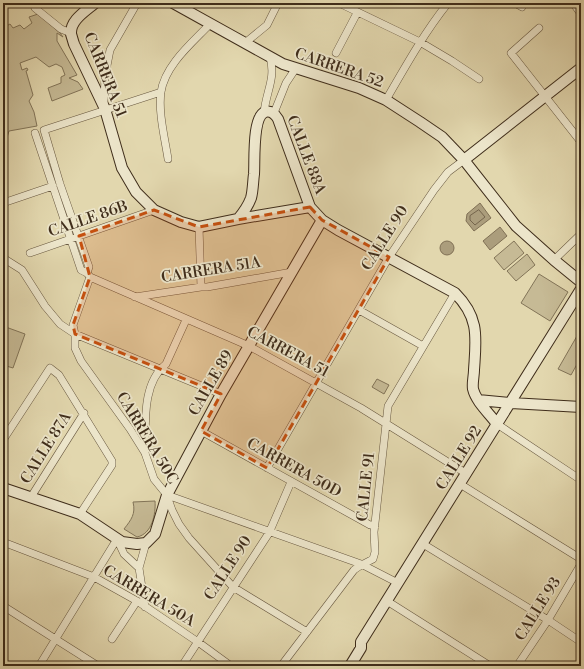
<svg xmlns="http://www.w3.org/2000/svg" width="584" height="669" viewBox="0 0 584 669" font-family="'Libre Bodoni',serif">
  <style>
    .green { fill: #c6ba95; stroke: #827458 }
    .water { fill: #ab9d7c; stroke: #807055 }
    .lines { fill: none; stroke-linecap: round; stroke-linejoin: round }
    .shore { stroke: #75654c; stroke-width: 1 }
    .stream { stroke: #807055; stroke-width: 2 }
    .street-casing { stroke: #685840; stroke-width: 8 }
    .secondary-casing { stroke: #3f2d1b; stroke-width: 12 }
    .street { stroke: #ece5ca; stroke-width: 7 }
    .secondary { stroke: #ece5ca; stroke-width: 10 }
    .marked { fill: #c6500f; fill-opacity: 0.2; stroke: #c6500f; stroke-width: 3; stroke-dasharray: 8 5; stroke-linejoin: round }
    .labels { text-anchor: middle; dominant-baseline: central; stroke-width: 3.5; stroke-linejoin: round; paint-order: stroke }
    .street-label { font-size: 15px; fill: #3f2d1b; stroke: #ece5ca }
  </style>
  <rect width="100%" height="100%" fill="#e2d7ae"/>
  <filter id="stains"><feTurbulence type="fractalNoise" baseFrequency=".005" numOctaves="4"/><feColorMatrix values="0 0 0 0 .2 0 0 0 0 .09 0 0 0 0 .02 0 0 0 .5 -.17"/></filter>
  <radialGradient id="worn" r=".72"><stop offset=".6" stop-color="#630" stop-opacity="0"/><stop offset="1" stop-color="#630" stop-opacity=".3"/></radialGradient>
  <path class="green" d="M 38,14 L 60,33 L 63,37 L 57,33 L 57,41 L 77,75 L 69,78 L 78,82 L 83,89 L 52,101 L 48,88 L 61,83 L 61,77 L 65,75 L 62,67 L 56,64 L 49,67 L 36,57 L 20,63 L 22,70 L 27,68 L 28,70 L 26,71 L 33,95 L 29,101 L 34,112 L 37,126 L 9,131 L 3,151 L 3,28 L 10,24 L 13,28 L 20,25 L 24,29 L 32,23 L 29,17 Z
    M 514,241 L 524,253 L 504,270 L 494,258 Z
    M 527,254 L 535,265 L 516,281 L 507,271 Z
    M 539,274 L 568,292 L 550,321 L 521,303 Z
    M 3,326 L 25,334 L 13,368 L 3,365 Z
    M 581,329 L 581,357 L 571,375 L 558,369 Z
    M 377,379 L 389,385 L 384,394 L 372,387 Z
    M 155,501 C 156,514 152,534 137,537 L 124,529 C 131,520 136,514 133,502 Z"/>
  <path class="water" d="M 480,203 L 491,218 L 474,231 L 466,221 L 467,214 Z
    M 500,227 L 507,236 L 490,250 L 483,241 Z
    M440 248a7 7 0 1 1 14 0a7 7 0 1 1-14 0Z"/>
  <g class="lines">
    <path class="shore" d="M 479,210 L 485,217 L 475,225 L 470,220 L 470,216 Z"/>
    <path class="stream" d="M 3,6 L 7,3"/>
    <g class="street-casing">
      <path id="street" d="M 339,3 L 420,42 L 452,61 L 479,79
        M 515,3 L 522,7
        M 573,3 L 581,14
        M 35,8 L 61,29 L 71,33
        M 539,28 L 511,53 L 581,142
        M 245,43 L 267,25 L 278,3
        M 336,53 L 357,13
        M 386,100 C 405,67 424,33 448,3
        M 104,103 L 105,76 L 110,50 L 137,3
        M 264,113 C 266,91 276,79 270,57
        M 274,113 L 286,83 L 296,68
        M 35,133 L 81,270 L 87,273 L 90,277 L 249,346 L 361,408 L 467,474
        M 168,159 C 165,139 158,112 161,92 C 165,65 192,43 210,24
        M 3,203 L 53,186
        M 199,227 L 201,287
        M 30,253 L 154,210
        M 3,258 L 22,270 L 45,306 L 60,324 L 75,334 L 75,348 L 81,361 L 130,429 L 145,453 L 154,479 L 167,495 L 361,564 L 398,583
        M 554,260 L 581,234
        M 87,273 L 89,267 L 60,184 L 44,130 L 161,92
        M 90,277 L 73,325 L 75,334 L 221,394
        M 135,297 L 201,287 L 207,287 L 292,272
        M 359,310 L 423,346
        M 497,424 L 581,480
        M 201,431 L 370,525 L 375,525
        M 3,440 L 50,368 L 59,375 L 112,461 L 112,465 L 80,514
        M 145,453 C 146,425 141,384 166,364 L 186,320
        M 267,468 L 389,257 L 434,190 L 448,172 L 464,160
        M 460,484 L 581,559
        M 167,496 L 172,510 L 179,524 L 189,538 L 233,587 L 307,632
        M 31,497 L 84,413
        M 117,539 L 124,554 L 139,568
        M 3,542 L 94,577 L 137,601 L 198,642 L 231,666
        M 423,544 L 548,620 L 581,642
        M 387,601 L 490,666
        M 3,606 L 98,666
        M 145,607 L 139,568 L 146,543
        M 112,639 L 137,601
        M 39,666 L 117,539
        M 182,666 L 269,533 L 291,482
        M 281,666 L 354,570 C 360,565 366,563 373,559 L 375,552 L 374,532 L 388,406 L 455,293
        M 517,666 L 548,620 L 581,564"/>
    </g>
    <g class="secondary-casing">
      <path id="secondary" d="M 95,3 C 86,11 70,20 71,34 C 72,37 73,41 74,44 L 105,109 L 122,168 L 136,192 L 154,210 L 181,222 L 199,227 L 238,219 L 310,207
        M 173,3 L 283,64 L 359,88 L 386,100 L 420,122 L 442,137 L 464,160 L 516,226 L 554,260 L 581,282
        M 464,160 L 581,68
        M 238,219 C 243,213 248,206 251,198 C 253,191 253,181 254,174 C 255,161 252,117 265,112 C 271,110 275,114 278,119 L 310,207 L 322,220 L 338,230 L 455,293 C 480,318 476,338 474,370 C 474,376 472,383 473,389 C 476,402 490,414 497,424
        M 478,400 L 511,403 L 581,407
        M 3,488 L 80,514 L 122,542 L 137,544 L 146,543 L 155,534 L 167,495 L 221,394 L 322,220
        M 350,666 L 361,648 L 361,642 L 581,289"/>
    </g>
    <use href="#street" class="street"/>
    <use href="#secondary" class="secondary"/>
  </g>
  <path class="marked" d="M 310,207 L 322,220 L 389,257 L 267,468 L 201,431 L 221,394 L 75,334 L 73,325 L 90,277 L 79,236 L 154,210 L 199,227 Z"/>
  <g class="labels">
    <g class="street-label">
      <text transform="translate(339 68) rotate(19)">CARRERA 52</text>
      <text transform="translate(105 75) rotate(68)">CARRERA 51</text>
      <text transform="translate(306 155) rotate(69)">CALLE 88A</text>
      <text transform="translate(88 219) rotate(-19)">CALLE 86B</text>
      <text transform="translate(385 238) rotate(-58)">CALLE 90</text>
      <text transform="translate(211 270) rotate(-9)">CARRERA 51A</text>
      <text transform="translate(288 352) rotate(28)">CARRERA 51</text>
      <text transform="translate(211 383) rotate(-60)">CALLE 89</text>
      <text transform="translate(147 438) rotate(59)">CARRERA 50C</text>
      <text transform="translate(46 448) rotate(-58)">CALLE 87A</text>
      <text transform="translate(459 458) rotate(-58)">CALLE 92</text>
      <text transform="translate(294 468) rotate(29)">CARRERA 50D</text>
      <text transform="translate(366 487) rotate(-84)">CALLE 91</text>
      <text transform="translate(228 568) rotate(-57)">CALLE 90</text>
      <text transform="translate(149 596) rotate(31)">CARRERA 50A</text>
      <text transform="translate(538 609) rotate(-58)">CALLE 93</text>
    </g>
  </g>
  <rect width="584" height="669" fill="none" stroke="#e2d7ae" stroke-width="16"/>
  <rect x="4" y="4" width="576" height="661" fill="none" stroke="#3f2d1b" stroke-width="2"/>
  <rect x="8" y="8" width="568" height="653" fill="none" stroke="#3f2d1b"/>
  <rect width="100%" height="100%" filter="url(#stains)"/>
  <rect width="100%" height="100%" fill="url(#worn)"/>
</svg>
